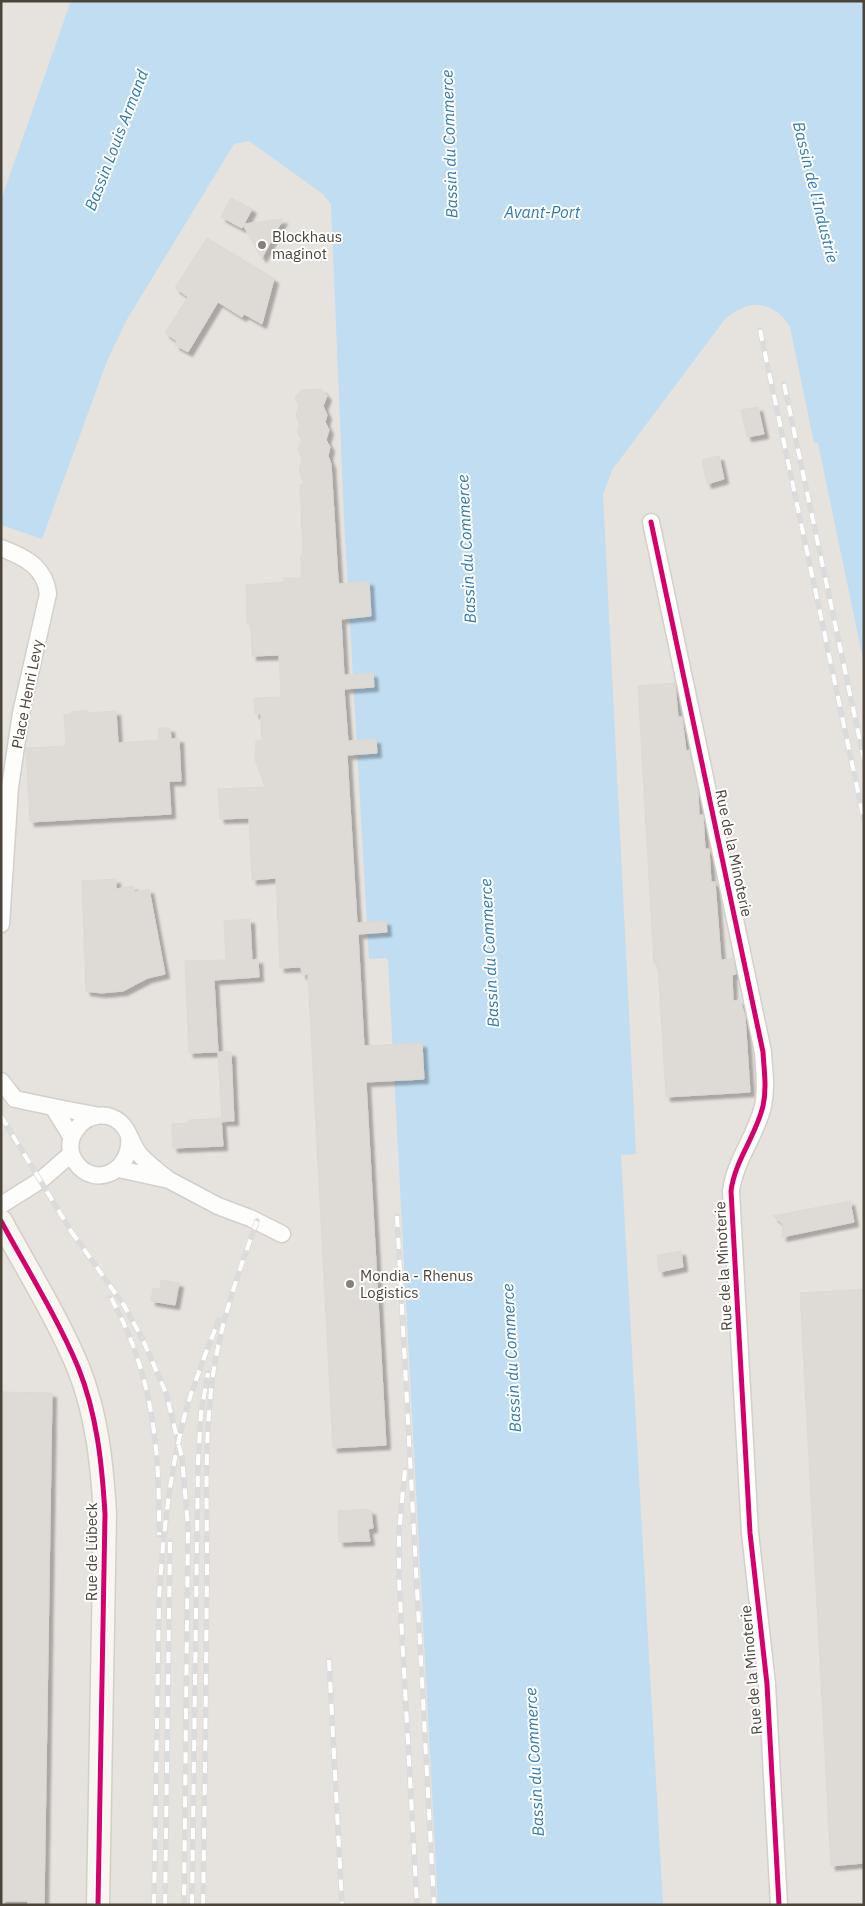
<svg xmlns="http://www.w3.org/2000/svg" width="865" height="1906" viewBox="0 0 865 1906" font-family="'IBM Plex Sans',sans-serif">
  <style>
    .industrial { fill: #e6e2de }
    .parking { fill: #e6e3df }
    .water { fill: #c0ddf1 }
    .building { fill: #dedbd6; stroke: #dcd9d4; filter: url(#shadow) }
    .lines { fill: none; stroke-linecap: round; stroke-linejoin: round }
    .street-casing { stroke: #d2d0cb; stroke-width: 19 }
    .secondary-casing { stroke: #d3cfc5; stroke-width: 25 }
    .street { stroke: #fdfdfc; stroke-width: 16 }
    .secondary { stroke: #f7f6f1; stroke-width: 22 }
    .rail-casing { stroke: #dbdbda; stroke-width: 5.5 }
    .rail { stroke: #fff; stroke-width: 4; stroke-dasharray: 11; stroke-linecap: butt }
    .cycleway-casing { stroke: #fff; stroke-width: 8 }
    .cycleway { stroke: #d6006c; stroke-width: 5 }
    .poi-dot { fill: #868178; stroke: #fff; stroke-width: 2 }
    .labels { text-anchor: middle; dominant-baseline: central; stroke-width: 4; stroke-linejoin: round; paint-order: stroke }
    .poi-label { font-size: 15px; fill: #4b4439; stroke: #fff; text-anchor: start }
    .street-label { font-size: 15px; fill: #4b4439; stroke: #fff }
    .water-label { font-size: 16px; font-style: italic; fill: #2e7ab2; stroke: #fff }
  </style>
  <defs>
    <filter id="shadow"><feDropShadow dx="4.5" dy="4.5" stdDeviation="1" flood-color="#0004"/></filter>
  </defs>
  <rect width="100%" height="100%" fill="#f4f2ee"/>
  <path class="industrial" d="M 1,1 L 864,1 L 864,1905 L 1,1905 Z"/>
  <path class="parking" d="M 110,1183 L 185,1202 L 220,1221 L 189,1256 L 170,1262 L 146,1261 L 128,1251 L 119,1256 L 83,1198 Z
    M 252,1262 L 268,1269 L 268,1285 L 255,1326 L 250,1371 L 238,1370 L 239,1364 L 225,1362 L 235,1308 Z
    M 390,1460 L 391,1496 L 350,1499 L 348,1463 Z
    M 389,1545 L 390,1583 L 350,1584 L 349,1548 Z"/>
  <path class="water" d="M 71,1 L 864,1 L 864,664 L 818,443 L 814,443 L 790,327 C 772,299 749,299 725,319 L 612,470 L 603,495 L 636,1154 L 621,1155 L 663,1905 L 438,1905 L 388,960 L 386,958 L 369,959 L 344,518 L 331,204 L 323,194 L 249,141 L 234,144 L 126,321 L 107,361 L 42,539 L 1,525 L 1,200 Z"/>
  <path class="building" d="M 231,198 L 252,209 L 244,224 L 283,219 L 262,258 L 243,225 L 242,228 L 221,217 Z
    M 207,238 L 274,279 L 262,324 L 244,314 L 242,317 L 218,302 L 188,352 L 175,345 L 177,341 L 165,333 L 188,297 L 175,288 Z
    M 321,389 L 327,396 L 323,406 L 327,415 L 325,422 L 329,430 L 326,440 L 330,447 L 328,456 L 331,464 L 338,579 L 339,584 L 369,581 L 371,616 L 341,619 L 344,675 L 373,673 L 374,687 L 344,689 L 348,741 L 376,739 L 377,753 L 347,755 L 357,923 L 386,921 L 387,932 L 358,934 L 364,1046 L 422,1043 L 424,1079 L 366,1082 L 386,1445 L 333,1448 L 308,974 L 302,975 L 301,967 L 280,968 L 276,878 L 252,880 L 249,818 L 220,819 L 218,789 L 265,787 L 255,759 L 256,741 L 262,741 L 261,714 L 255,714 L 254,698 L 281,697 L 279,655 L 252,656 L 251,624 L 247,623 L 246,585 L 284,582 L 284,578 L 301,578 L 301,555 L 303,554 L 300,485 L 304,485 L 299,469 L 302,461 L 298,449 L 302,440 L 297,432 L 300,424 L 296,415 L 299,405 L 295,398 L 301,390 Z
    M 758,407 L 764,434 L 747,437 L 741,410 Z
    M 719,456 L 724,479 L 707,484 L 702,460 Z
    M 675,683 L 678,717 L 682,717 L 686,751 L 689,750 L 698,791 L 699,815 L 703,815 L 705,849 L 709,849 L 711,882 L 715,882 L 721,960 L 733,959 L 736,974 L 732,975 L 733,1001 L 740,1000 L 745,1016 L 750,1092 L 666,1097 L 658,964 L 654,964 L 638,686 Z
    M 87,710 L 88,713 L 116,711 L 118,743 L 159,740 L 158,728 L 170,728 L 171,739 L 179,738 L 181,781 L 169,781 L 171,814 L 30,822 L 26,748 L 66,746 L 64,715 L 72,714 L 71,712 Z
    M 116,879 L 116,889 L 133,886 L 135,892 L 149,889 L 165,974 L 148,978 L 123,991 L 101,993 L 86,991 L 82,881 Z
    M 250,919 L 252,960 L 258,959 L 259,977 L 214,980 L 218,1052 L 189,1053 L 185,961 L 226,960 L 224,921 Z
    M 218,1052 L 231,1052 L 234,1121 L 222,1121 Z
    M 221,1118 L 223,1146 L 173,1148 L 172,1124 L 189,1123 L 189,1120 Z
    M 850,1201 L 854,1222 L 782,1237 L 783,1224 L 773,1216 Z
    M 681,1251 L 683,1267 L 659,1272 L 657,1255 Z
    M 161,1280 L 179,1283 L 175,1305 L 151,1301 L 153,1288 L 160,1289 Z
    M 864,1289 L 864,1863 L 831,1866 L 800,1293 Z
    M 1,1392 L 52,1393 L 44,1905 L 28,1905 L 28,1901 L 1,1901 Z
    M 367,1509 L 368,1511 L 371,1510 L 373,1528 L 368,1529 L 370,1541 L 339,1542 L 338,1511 Z"/>
  <g class="lines">
    <g class="street-casing">
      <path id="street" d="M 651,522 L 763,1052 C 764,1070 767,1088 763,1106 C 756,1136 735,1160 731,1191 L 750,1533 L 767,1684 L 779,1905
        M 1,548 C 25,557 45,567 48,594 L 21,713 L 10,787 L 1,924
        M 1,1081 L 15,1099 L 53,1107
        M 71,1136 L 53,1107 L 95,1115
        M 129,1136 C 133,1175 88,1191 72,1156 C 69,1148 70,1138 75,1131 C 86,1113 112,1109 125,1128 C 131,1137 133,1147 140,1155 C 148,1164 159,1172 169,1180
        M 119,1169 L 169,1180 L 218,1206 L 250,1218 L 282,1234
        M 1,1205 L 41,1180 L 71,1154"/>
    </g>
    <g class="secondary-casing">
      <path id="secondary" d="M 1,1221 C 27,1269 57,1317 78,1367 C 97,1414 102,1464 105,1514 L 98,1905"/>
    </g>
    <use href="#street" class="street"/>
    <use href="#secondary" class="secondary"/>
    <g class="rail-casing">
      <path id="rail" d="M 760,330 L 864,820
        M 784,384 L 864,760
        M 1,1116 L 74,1236
        M 397,1216 L 434,1905
        M 71,1231 L 125,1307 L 143,1340 L 166,1393 L 182,1458 L 188,1526 L 184,1905
        M 111,1298 C 153,1374 160,1450 159,1535
        M 405,1470 L 399,1532 L 399,1580 L 417,1905
        M 329,1660 L 342,1905
        M 154,1905 L 159,1597 C 163,1538 169,1476 184,1418 C 193,1385 206,1352 219,1320
        M 165,1905 L 170,1542
        M 192,1905 L 198,1463 L 201,1413 L 208,1373
        M 203,1905 C 205,1792 206,1678 207,1565 C 207,1493 203,1418 218,1347 C 227,1304 242,1263 257,1221"/>
    </g>
    <use href="#rail" class="rail"/>
    <g class="cycleway-casing">
      <path id="cycleway" d="M 651,522 L 763,1052 C 764,1070 767,1088 763,1106 C 756,1136 735,1160 731,1191 L 750,1533 L 767,1684 L 779,1905
        M 1,1221 C 27,1269 57,1317 78,1367 C 97,1414 102,1464 105,1514 L 98,1905"/>
    </g>
    <use href="#cycleway" class="cycleway"/>
  </g>
  <g class="poi-dot">
    <circle cx="262" cy="245" r="5"/>
    <circle cx="350" cy="1284" r="5"/>
  </g>
  <g class="labels">
    <g class="poi-label">
      <text x="272" y="236">Blockhaus<tspan x="272" dy="17">maginot</tspan></text>
      <text x="360" y="1275">Mondia - Rhenus<tspan x="360" dy="17">Logistics</tspan></text>
    </g>
    <g class="street-label">
      <text transform="translate(27 694) rotate(-79)">Place Henri Levy</text>
      <text transform="translate(734 853) rotate(78)">Rue de la Minoterie</text>
      <text transform="translate(723 1266) rotate(-93)">Rue de la Minoterie</text>
      <text transform="translate(91 1552) rotate(-90)">Rue de Lübeck</text>
      <text transform="translate(751 1670) rotate(-95)">Rue de la Minoterie</text>
    </g>
    <g class="water-label">
      <text transform="translate(116 140) rotate(-69)">Bassin Louis Armand</text>
      <text transform="translate(449 144) rotate(-92)">Bassin du Commerce</text>
      <text transform="translate(816 192) rotate(76)">Bassin de l'Industrie</text>
      <text x="542" y="212">Avant-Port</text>
      <text transform="translate(466 549) rotate(-93)">Bassin du Commerce</text>
      <text transform="translate(489 953) rotate(-93)">Bassin du Commerce</text>
      <text transform="translate(511 1358) rotate(-93)">Bassin du Commerce</text>
      <text transform="translate(534 1762) rotate(-93)">Bassin du Commerce</text>
    </g>
  </g>
  <rect width="865" height="1906" fill="none" stroke="#4b4439" stroke-width="5"/>
</svg>
